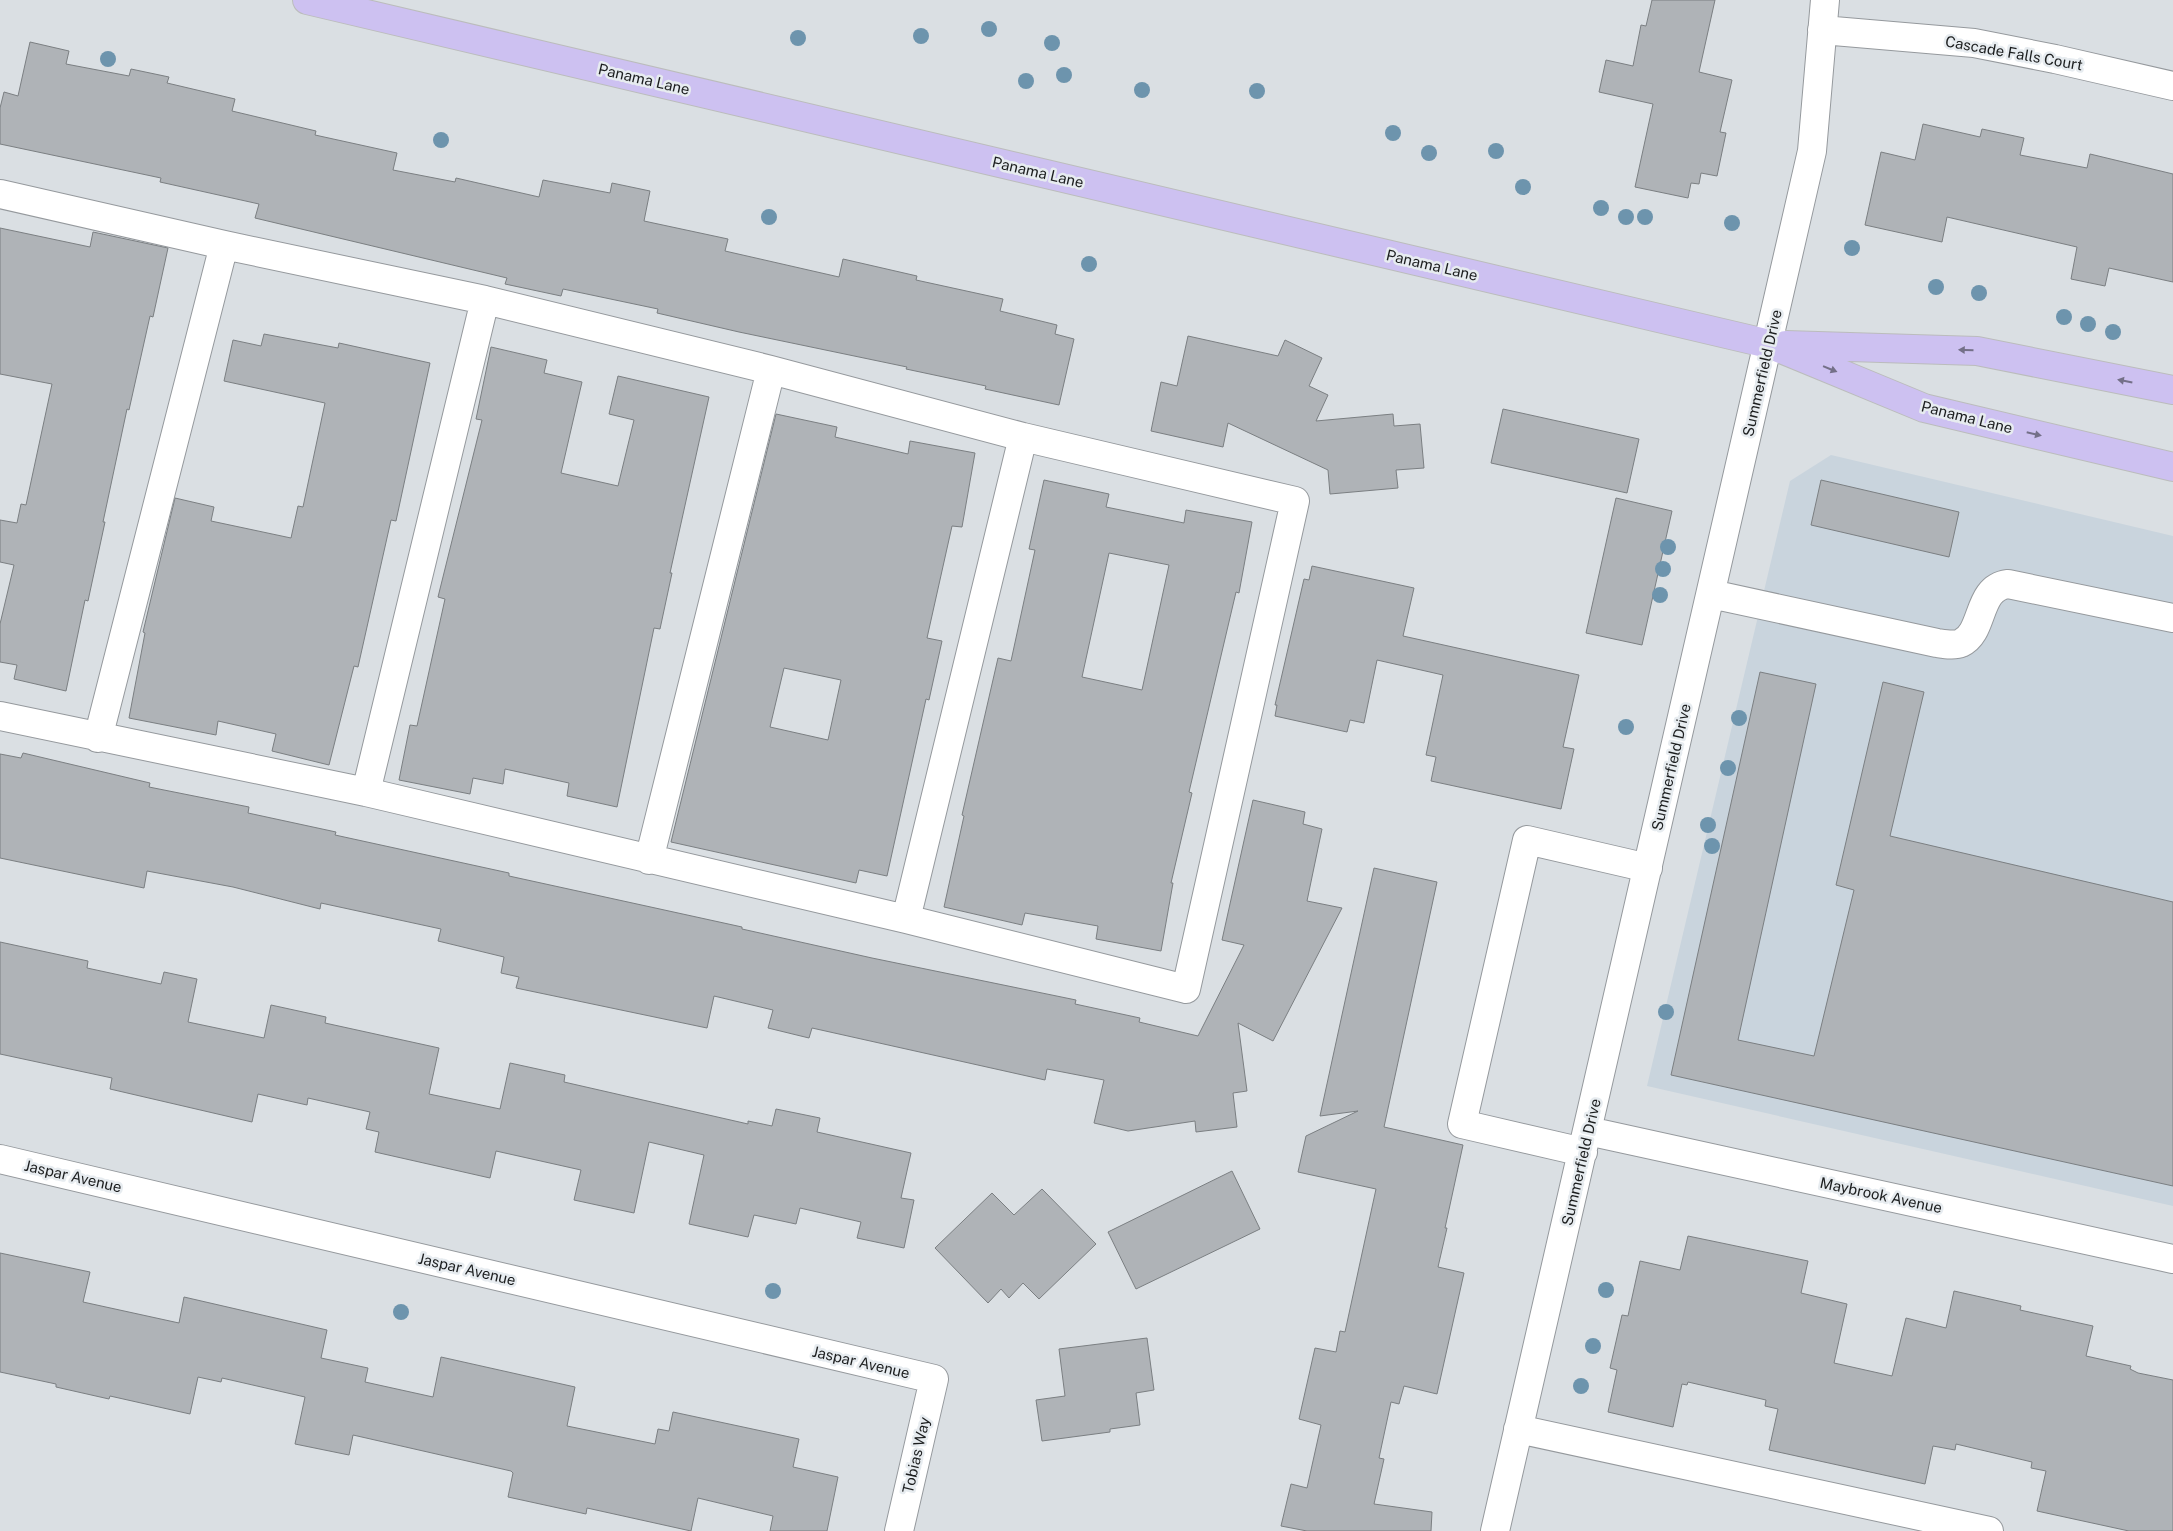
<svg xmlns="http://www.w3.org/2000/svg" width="2173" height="1531" viewBox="0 0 2173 1531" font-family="'Public Sans',sans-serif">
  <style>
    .built { fill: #c9d4dd }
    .building { fill: #afb3b7; stroke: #7b7f82; fill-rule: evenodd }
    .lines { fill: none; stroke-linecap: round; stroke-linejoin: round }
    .minor-casing { stroke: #95999d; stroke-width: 30 }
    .major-casing { stroke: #bbbcbc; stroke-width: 30 }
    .minor { stroke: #fff; stroke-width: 28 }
    .major { stroke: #cdc1f1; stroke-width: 28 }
    .tree { fill: #6d94ad }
    .oneway { fill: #747088 }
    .labels { text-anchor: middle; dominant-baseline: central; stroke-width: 5; stroke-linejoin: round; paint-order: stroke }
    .street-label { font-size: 15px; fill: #1c1e1f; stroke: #e7ecf0 }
  </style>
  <rect width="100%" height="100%" fill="#dadfe3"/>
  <path class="built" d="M 1831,455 L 2173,536 L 2173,1206 L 1647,1086 L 1790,481 Z"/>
  <path class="building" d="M 1652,0 L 1715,0 L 1699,72 L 1732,80 L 1720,132 L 1726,133 L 1717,176 L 1701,173 L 1699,184 L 1691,183 L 1688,198 L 1635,187 L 1653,104 L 1599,92 L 1606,60 L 1633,66 L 1641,25 L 1646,26 Z
    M 30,42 L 69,51 L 66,64 L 129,76 L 131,69 L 169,77 L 167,83 L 235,99 L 232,111 L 316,131 L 315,135 L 397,153 L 393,170 L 455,182 L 456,178 L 539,197 L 543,180 L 610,193 L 612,183 L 650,191 L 644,221 L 728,239 L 725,251 L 839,277 L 843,259 L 917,276 L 916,280 L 1003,299 L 1000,311 L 1057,325 L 1055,334 L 1074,339 L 1059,405 L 985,389 L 986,386 L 906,369 L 907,367 L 739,332 L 657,313 L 658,309 L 563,289 L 561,296 L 505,284 L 507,278 L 255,218 L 259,204 L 160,182 L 161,178 L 0,144 L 0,108 L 4,92 L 18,96 Z
    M 1923,124 L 1980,137 L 1982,129 L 2024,138 L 2020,155 L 2087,168 L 2090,154 L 2173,174 L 2173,282 L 2109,268 L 2105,286 L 2071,279 L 2077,247 L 1947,217 L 1942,242 L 1865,225 L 1881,152 L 1915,160 Z
    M 0,228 L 90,247 L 93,232 L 168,248 L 153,317 L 150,316 L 129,410 L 127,409 L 103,522 L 105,522 L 88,601 L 85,600 L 66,691 L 14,679 L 17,665 L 0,662 L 0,624 L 14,565 L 0,562 L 0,520 L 17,523 L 21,504 L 26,505 L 52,384 L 0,374 Z
    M 264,334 L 338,348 L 339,343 L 430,363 L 396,521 L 391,520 L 358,667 L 354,666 L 329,765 L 272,751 L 276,734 L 218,721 L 216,735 L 129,718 L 145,633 L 143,632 L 175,498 L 214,507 L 211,521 L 291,538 L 298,506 L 303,507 L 325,403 L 224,381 L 233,340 L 261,346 Z
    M 1188,336 L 1278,356 L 1285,340 L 1322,358 L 1309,386 L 1328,395 L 1316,421 L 1393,414 L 1394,426 L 1420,424 L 1424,468 L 1396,470 L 1398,488 L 1330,494 L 1328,470 L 1228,423 L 1223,447 L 1151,431 L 1161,382 L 1177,386 Z
    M 491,347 L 547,360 L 544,373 L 582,382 L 561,473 L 618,486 L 634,420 L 609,414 L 618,376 L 709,397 L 670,573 L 672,573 L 660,629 L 654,628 L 617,807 L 567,796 L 569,783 L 505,769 L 503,784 L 473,778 L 470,794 L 399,780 L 410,725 L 417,726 L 445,599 L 438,597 L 482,420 L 476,419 Z
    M 1503,409 L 1639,439 L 1627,493 L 1491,463 Z
    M 776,414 L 837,427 L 835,437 L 908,454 L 910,441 L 975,453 L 962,527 L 952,526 L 927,638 L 942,641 L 929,700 L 926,699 L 887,876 L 859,870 L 856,883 L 671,842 ZM 784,668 L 841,680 L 828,740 L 770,727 Z
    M 1044,480 L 1109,494 L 1106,507 L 1184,523 L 1186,510 L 1252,522 L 1241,582 L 1239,593 L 1236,592 L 1189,792 L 1192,793 L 1171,883 L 1173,883 L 1161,951 L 1096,939 L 1098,926 L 1025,913 L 1022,925 L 944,907 L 964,816 L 962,815 L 998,658 L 1011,661 L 1035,550 L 1029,549 ZM 1109,553 L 1169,565 L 1142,690 L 1082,677 Z
    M 1821,480 L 1959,512 L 1949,557 L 1811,525 Z
    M 1616,498 L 1672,511 L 1642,645 L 1586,633 Z
    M 1312,566 L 1414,588 L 1403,636 L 1579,675 L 1563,747 L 1574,749 L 1561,809 L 1431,781 L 1436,757 L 1426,755 L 1443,675 L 1377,660 L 1364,723 L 1350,720 L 1347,732 L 1275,716 L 1277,705 L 1275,705 L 1304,579 L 1309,580 Z
    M 1760,672 L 1816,684 L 1738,1040 L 1814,1056 L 1854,890 L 1836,885 L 1883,682 L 1924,692 L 1890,836 L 2173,902 L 2173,1186 L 1671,1075 Z
    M 23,753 L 150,783 L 149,787 L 249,807 L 248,813 L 336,832 L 335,835 L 509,873 L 509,876 L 742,927 L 742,929 L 872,958 L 1076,1000 L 1075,1004 L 1140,1018 L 1139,1022 L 1198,1036 L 1244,945 L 1222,940 L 1253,800 L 1305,812 L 1303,824 L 1322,829 L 1307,901 L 1342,908 L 1273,1041 L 1238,1023 L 1247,1091 L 1233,1093 L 1237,1127 L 1196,1132 L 1195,1121 L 1128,1131 L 1094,1123 L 1104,1080 L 1047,1069 L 1045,1080 L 812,1028 L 809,1038 L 768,1028 L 773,1010 L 714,996 L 707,1028 L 516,988 L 519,977 L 501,973 L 504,957 L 438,941 L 441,929 L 321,903 L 320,909 L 233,887 L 147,871 L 144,888 L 0,858 L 0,754 L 21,758 Z
    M 1374,868 L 1437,882 L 1384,1127 L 1463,1145 L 1445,1228 L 1447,1228 L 1438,1267 L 1464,1273 L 1437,1394 L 1404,1386 L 1399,1404 L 1391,1402 L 1379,1458 L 1384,1459 L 1374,1504 L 1432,1512 L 1431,1531 L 1307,1531 L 1281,1526 L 1291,1484 L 1307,1488 L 1321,1425 L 1299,1419 L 1315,1348 L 1336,1352 L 1340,1331 L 1345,1332 L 1376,1189 L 1298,1172 L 1306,1136 L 1358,1111 L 1320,1116 Z
    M 0,942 L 88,961 L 87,968 L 161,984 L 164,972 L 197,979 L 188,1022 L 264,1038 L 271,1005 L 326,1017 L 325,1023 L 439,1048 L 429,1094 L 500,1109 L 510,1063 L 565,1075 L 564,1082 L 748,1124 L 748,1121 L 772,1126 L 776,1109 L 820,1118 L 817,1132 L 911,1153 L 901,1198 L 914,1200 L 904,1248 L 857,1238 L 861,1222 L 800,1208 L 796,1224 L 754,1215 L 748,1237 L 689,1224 L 704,1155 L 649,1142 L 634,1213 L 574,1200 L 581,1170 L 496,1151 L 490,1178 L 375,1152 L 379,1132 L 366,1129 L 370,1112 L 308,1098 L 307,1105 L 258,1094 L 252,1122 L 110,1089 L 112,1078 L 0,1054 Z
    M 1232,1171 L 1260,1229 L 1136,1289 L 1108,1232 Z
    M 1042,1189 L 1096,1244 L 1039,1299 L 1023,1283 L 1009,1298 L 1001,1289 L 988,1303 L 935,1248 L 992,1193 L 1014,1215 Z
    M 1688,1236 L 1808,1261 L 1801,1293 L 1847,1304 L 1834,1363 L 1892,1376 L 1906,1318 L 1946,1328 L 1954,1291 L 2021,1306 L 2020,1310 L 2093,1326 L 2086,1356 L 2131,1366 L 2130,1369 L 2138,1373 L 2173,1380 L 2173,1531 L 2129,1531 L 2037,1511 L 2046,1471 L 2031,1468 L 2032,1462 L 1956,1444 L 1955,1450 L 1933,1446 L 1925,1484 L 1769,1450 L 1778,1409 L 1765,1406 L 1766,1400 L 1688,1382 L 1687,1385 L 1682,1384 L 1673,1427 L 1608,1412 L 1617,1370 L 1610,1368 L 1622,1315 L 1628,1316 L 1640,1261 L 1680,1270 Z
    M 0,1253 L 90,1272 L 83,1302 L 179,1323 L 184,1297 L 327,1330 L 321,1358 L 368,1368 L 365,1382 L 433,1397 L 441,1357 L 575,1387 L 567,1426 L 655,1444 L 658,1429 L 669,1431 L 673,1412 L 799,1439 L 793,1467 L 838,1477 L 827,1531 L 770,1531 L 773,1516 L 698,1498 L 691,1531 L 587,1508 L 586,1514 L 508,1497 L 513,1473 L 511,1471 L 353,1435 L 349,1455 L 295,1444 L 305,1397 L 222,1378 L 221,1382 L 198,1377 L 190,1414 L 110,1396 L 109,1399 L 56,1387 L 56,1384 L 0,1372 Z
    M 1147,1338 L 1154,1390 L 1136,1393 L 1140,1425 L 1110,1429 L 1110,1432 L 1042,1441 L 1036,1400 L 1065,1396 L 1059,1349 Z"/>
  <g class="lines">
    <g class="minor-casing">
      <path id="minor" d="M 1822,30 L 1974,43 L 2055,59 L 2173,86
        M 0,194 L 224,245 L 485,300 L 771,370 L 1023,437 L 1295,501 L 1186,989 L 906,919 L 366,792 L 0,716
        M 1711,594 L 1937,643 C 1944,644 1954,646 1961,643 C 1985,632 1976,588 2008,584 L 2173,618
        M 98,738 L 224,245
        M 366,792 L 485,300
        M 649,860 L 771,370
        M 906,919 L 1023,437
        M 1588,1131 L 2173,1259
        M 1583,1152 L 1462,1124 L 1527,840 L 1648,868
        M 0,1159 L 934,1379 L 899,1531
        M 1518,1429 L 1989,1531
        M 1495,1531 L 1812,151 L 1825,0"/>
    </g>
    <g class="major-casing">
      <path id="major" d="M 307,0 L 1769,344 L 1924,408 L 2173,467
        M 1786,345 L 1977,351 L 2173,390"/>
    </g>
    <use href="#minor" class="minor"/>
    <use href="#major" class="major"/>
  </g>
  <g class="tree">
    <circle cx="989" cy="29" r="8"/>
    <circle cx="921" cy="36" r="8"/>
    <circle cx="798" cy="38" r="8"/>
    <circle cx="1052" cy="43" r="8"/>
    <circle cx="108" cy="59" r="8"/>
    <circle cx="1064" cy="75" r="8"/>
    <circle cx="1026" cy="81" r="8"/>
    <circle cx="1142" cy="90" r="8"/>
    <circle cx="1257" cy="91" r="8"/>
    <circle cx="1393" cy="133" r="8"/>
    <circle cx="441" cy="140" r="8"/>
    <circle cx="1496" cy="151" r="8"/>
    <circle cx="1429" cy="153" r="8"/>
    <circle cx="1523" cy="187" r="8"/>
    <circle cx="1601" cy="208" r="8"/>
    <circle cx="769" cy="217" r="8"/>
    <circle cx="1626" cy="217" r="8"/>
    <circle cx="1645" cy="217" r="8"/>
    <circle cx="1732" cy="223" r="8"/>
    <circle cx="1852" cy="248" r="8"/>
    <circle cx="1089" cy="264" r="8"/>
    <circle cx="1936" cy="287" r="8"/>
    <circle cx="1979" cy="293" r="8"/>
    <circle cx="2064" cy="317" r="8"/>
    <circle cx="2088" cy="324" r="8"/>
    <circle cx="2113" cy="332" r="8"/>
    <circle cx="1668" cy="547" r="8"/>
    <circle cx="1663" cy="569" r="8"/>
    <circle cx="1660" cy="595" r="8"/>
    <circle cx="1739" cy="718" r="8"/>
    <circle cx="1626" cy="727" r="8"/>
    <circle cx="1728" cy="768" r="8"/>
    <circle cx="1708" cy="825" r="8"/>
    <circle cx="1712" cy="846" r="8"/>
    <circle cx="1666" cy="1012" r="8"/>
    <circle cx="1606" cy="1290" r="8"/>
    <circle cx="773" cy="1291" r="8"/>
    <circle cx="401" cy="1312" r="8"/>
    <circle cx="1593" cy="1346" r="8"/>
    <circle cx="1581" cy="1386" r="8"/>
  </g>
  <defs><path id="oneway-solid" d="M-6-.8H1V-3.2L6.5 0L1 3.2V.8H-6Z" transform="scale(1.25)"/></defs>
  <g class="oneway">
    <use href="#oneway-solid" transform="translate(1966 350) rotate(-178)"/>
    <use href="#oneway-solid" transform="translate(1830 369) rotate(22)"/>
    <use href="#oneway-solid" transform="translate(2125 381) rotate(-169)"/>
    <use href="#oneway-solid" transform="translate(2034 434) rotate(13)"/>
  </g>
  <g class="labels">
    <g class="street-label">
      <text transform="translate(2014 53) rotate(10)">Cascade Falls Court</text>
      <text transform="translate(644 79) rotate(13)">Panama Lane</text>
      <text transform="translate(1038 172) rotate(13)">Panama Lane</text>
      <text transform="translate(1432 265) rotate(13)">Panama Lane</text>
      <text transform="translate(1762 373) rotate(-77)">Summerfield Drive</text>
      <text transform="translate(1967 417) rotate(14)">Panama Lane</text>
      <text transform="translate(1671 767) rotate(-77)">Summerfield Drive</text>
      <text transform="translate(1581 1162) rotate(-77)">Summerfield Drive</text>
      <text transform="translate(73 1176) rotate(13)">Jaspar Avenue</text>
      <text transform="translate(1881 1195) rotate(12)">Maybrook Avenue</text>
      <text transform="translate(467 1269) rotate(13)">Jaspar Avenue</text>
      <text transform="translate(861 1362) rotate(13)">Jaspar Avenue</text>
      <text transform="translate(916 1455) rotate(-77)">Tobias Way</text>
    </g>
  </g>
</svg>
